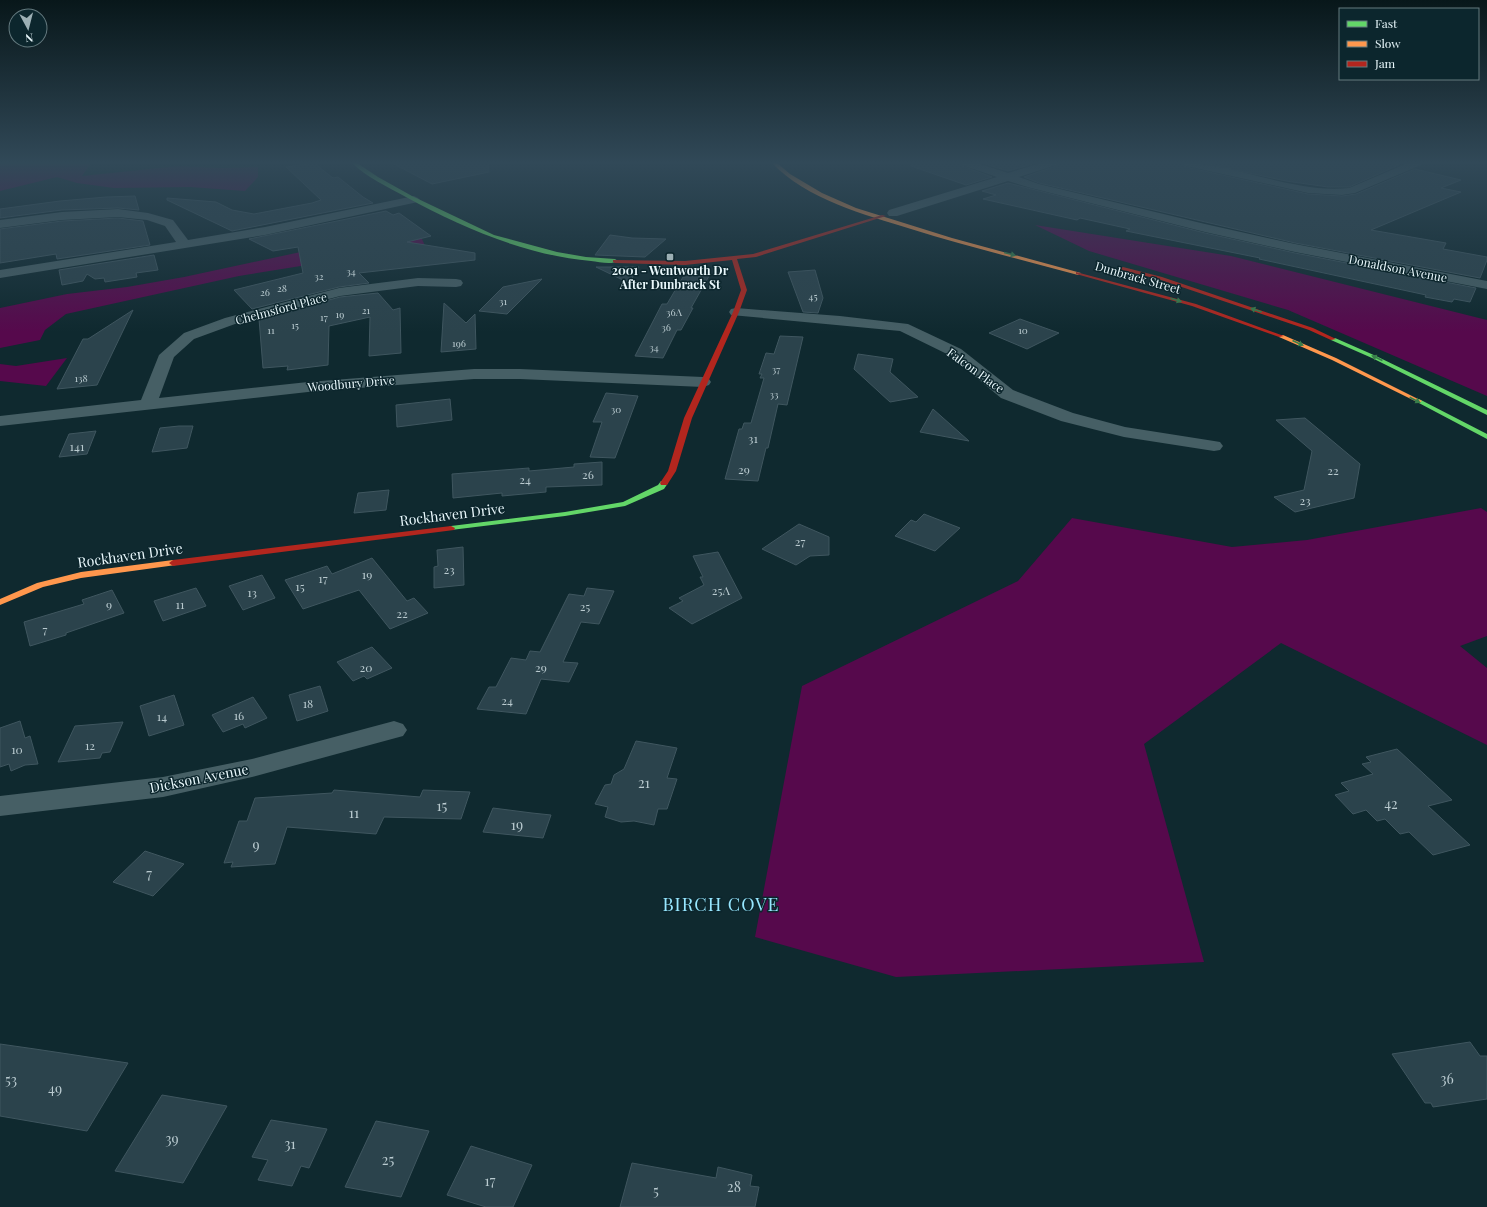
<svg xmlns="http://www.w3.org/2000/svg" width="1487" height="1207" viewBox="0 0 1487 1207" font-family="'Playfair Display',serif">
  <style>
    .green { fill: #56094c }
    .building { fill: #2b434c; stroke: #3f565f }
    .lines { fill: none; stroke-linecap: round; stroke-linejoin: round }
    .street { fill: #465f65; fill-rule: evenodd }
    .fast { fill: #63d668; fill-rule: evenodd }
    .slow { fill: #ff974d; fill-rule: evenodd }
    .jam { fill: #b3261e; fill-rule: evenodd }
    .oneway { fill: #387e4a }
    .poi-dot { fill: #9cafb4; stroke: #0c262d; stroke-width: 1.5 }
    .labels { text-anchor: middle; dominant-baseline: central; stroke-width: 3; stroke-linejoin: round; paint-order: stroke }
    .far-number-label { font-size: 10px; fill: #b9cacf }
    .far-street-label { font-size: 12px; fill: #e8f7fb; stroke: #0c262d }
    .far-poi-label { font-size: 12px; font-weight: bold; fill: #e8f7fb; stroke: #0c262d }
    .number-label { font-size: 12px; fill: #b9cacf }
    .street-label { font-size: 14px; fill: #e8f7fb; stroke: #0c262d }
    .near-number-label { font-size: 14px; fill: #b9cacf }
    .near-neighbourhood-label { font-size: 18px; letter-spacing: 1px; fill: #97e7ff; stroke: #0c262d }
  </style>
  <rect width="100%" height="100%" fill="#0f292f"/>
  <path class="green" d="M 0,163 L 91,163 L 82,176 L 179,166 L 220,168 L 258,167 L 258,177 L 245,191 L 190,187 L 114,188 L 77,183 L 57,177 L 0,191 Z
    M 1035,225 L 1231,256 L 1487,320 L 1487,396 L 1288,310 L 1089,251 Z
    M 401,234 L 422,239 L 425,246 L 239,276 L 66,314 L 45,330 L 40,340 L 0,348 L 0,308 L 67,294 L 127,287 L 184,277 L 324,247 Z
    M 67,358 L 46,386 L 0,381 L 0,364 L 16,366 Z
    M 1481,508 L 1487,512 L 1487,636 L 1460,646 L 1487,668 L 1487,745 L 1281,643 L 1144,744 L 1204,962 L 896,977 L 755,937 L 802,686 L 1018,581 L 1072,518 L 1232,547 L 1307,540 Z"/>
  <path class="building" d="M 314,163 L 333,178 L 338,177 L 363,197 L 373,203 L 232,231 L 167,200 L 167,198 L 216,202 L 232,210 L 254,214 L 312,203 L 321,200 L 286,167 Z
    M 392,163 L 488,163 L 489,172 L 432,184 Z
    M 912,163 L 960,163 L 962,166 L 992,177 L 966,185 L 911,166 Z
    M 982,163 L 1036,163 L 1008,171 Z
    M 1058,163 L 1180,163 L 1186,167 L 1308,194 L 1342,196 L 1356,194 L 1415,169 L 1461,180 L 1441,188 L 1461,192 L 1371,230 L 1446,243 L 1443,249 L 1487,257 L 1487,260 L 1480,278 L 1295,243 L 1039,183 L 1024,177 L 1056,166 Z
    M 1203,163 L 1390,163 L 1399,165 L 1349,187 L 1328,187 L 1286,181 Z
    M 1008,183 L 1205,233 L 1295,253 L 1476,288 L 1470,302 L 1454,299 L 1452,302 L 1425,297 L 1426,295 L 1259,259 L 1260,258 L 1126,231 L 1130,229 L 1080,218 L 1077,220 L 983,199 L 996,195 L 982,191 Z
    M 135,196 L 139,210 L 118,208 L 62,210 L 0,218 L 0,209 L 60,201 L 106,197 Z
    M 386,211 L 393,215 L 399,213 L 431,236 L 407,242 L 475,253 L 475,260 L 359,273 L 369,283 L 339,287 L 252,309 L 234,290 L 303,273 L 298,247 L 273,251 L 249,239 Z
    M 118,218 L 143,221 L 150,245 L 57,259 L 56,254 L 0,263 L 0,229 L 62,221 Z
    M 610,235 L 632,238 L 666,239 L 645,257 L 595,255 Z
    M 154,255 L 158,270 L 136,273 L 137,277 L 105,282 L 104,278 L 95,279 L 87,274 L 83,281 L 62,285 L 59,270 Z
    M 596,267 L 639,267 L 629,283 Z
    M 815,270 L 823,298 L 818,313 L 803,312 L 788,272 Z
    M 709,276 L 691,308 L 693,308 L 681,330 L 677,330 L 663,358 L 635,356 L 662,304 L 667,304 L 683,277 Z
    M 542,279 L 507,314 L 479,311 L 503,287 Z
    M 378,293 L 393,310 L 400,308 L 401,353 L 369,356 L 370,317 L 329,326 L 328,365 L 287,370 L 288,366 L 263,368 L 259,319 L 340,297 Z
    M 444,303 L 466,323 L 475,314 L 476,349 L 441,352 Z
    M 133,310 L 97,385 L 57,389 L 83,339 L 88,339 Z
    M 1020,319 L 1059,333 L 1027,349 L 989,333 Z
    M 780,336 L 803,337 L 787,405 L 778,404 L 768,448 L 766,448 L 758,481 L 725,479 L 739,429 L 742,429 L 744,423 L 751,423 L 764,378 L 760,378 L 762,374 L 759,374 L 766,353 L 774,354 Z
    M 858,354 L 893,359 L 890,372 L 918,397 L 890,402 L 854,369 Z
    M 606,393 L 638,396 L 615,458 L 590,457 L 602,422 L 593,422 Z
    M 450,399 L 452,420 L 397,427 L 396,405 Z
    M 933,409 L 969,441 L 920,432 Z
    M 1305,418 L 1360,464 L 1354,498 L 1295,512 L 1274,497 L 1304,490 L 1312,451 L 1276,420 Z
    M 179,426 L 193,426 L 187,448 L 152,452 L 160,428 Z
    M 96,431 L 87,454 L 59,457 L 69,434 Z
    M 602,462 L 602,485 L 546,487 L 546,492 L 502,496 L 502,493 L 453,498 L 452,474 L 529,468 L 529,471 L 574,467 L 574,464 Z
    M 389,490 L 386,510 L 354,513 L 358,493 Z
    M 924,514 L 960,528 L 935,551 L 895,536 L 911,520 L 916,522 Z
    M 799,524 L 829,537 L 829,555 L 810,556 L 796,565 L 762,549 Z
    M 463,547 L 464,585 L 434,588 L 434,567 L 438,566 L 437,550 Z
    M 718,552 L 742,598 L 692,624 L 669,608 L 683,601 L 679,598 L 704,585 L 700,577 L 703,577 L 693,556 Z
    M 372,558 L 407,601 L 414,598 L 428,613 L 390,629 L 359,590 L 303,609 L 285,580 L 327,566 L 332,574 Z
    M 262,575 L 275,598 L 243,610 L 229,586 Z
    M 196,588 L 206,606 L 163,621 L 154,601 Z
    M 587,588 L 614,591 L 599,624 L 581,622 L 563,662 L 578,663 L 569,682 L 541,679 L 526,714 L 477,709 L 489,687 L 496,687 L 511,658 L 526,660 L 530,651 L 540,652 L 569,594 L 584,596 Z
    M 112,590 L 124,613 L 66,633 L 66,635 L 30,646 L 24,622 L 84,604 L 82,600 Z
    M 372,647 L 392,668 L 367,679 L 364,676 L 353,681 L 337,662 Z
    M 320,686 L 328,711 L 297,721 L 289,695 Z
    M 174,695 L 184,725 L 149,736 L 140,706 Z
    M 253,697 L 267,718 L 245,728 L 243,724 L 223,732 L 212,715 Z
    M 20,721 L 25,738 L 30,736 L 38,764 L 25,765 L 11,771 L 9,764 L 0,767 L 0,728 Z
    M 123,722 L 110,752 L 102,753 L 100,758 L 58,762 L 75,726 Z
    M 636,741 L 677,748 L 667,778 L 677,779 L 667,809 L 658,809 L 654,825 L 634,821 L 621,822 L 605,817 L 608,807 L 595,804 L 605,785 L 611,784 L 614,775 L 624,769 Z
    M 1397,749 L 1452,800 L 1428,806 L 1470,845 L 1433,855 L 1409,832 L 1400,834 L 1385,819 L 1377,821 L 1366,810 L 1353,814 L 1335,795 L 1349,791 L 1341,783 L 1373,774 L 1362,764 L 1371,762 L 1366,757 Z
    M 334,790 L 420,797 L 423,790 L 470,792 L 461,819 L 384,817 L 376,834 L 287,827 L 275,864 L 231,867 L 233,862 L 224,863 L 239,821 L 247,821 L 255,798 L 332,793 Z
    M 493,808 L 532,813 L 551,815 L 543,838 L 483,832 Z
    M 145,851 L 184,864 L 153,896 L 113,882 Z
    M 1470,1042 L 1480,1056 L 1487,1056 L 1487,1099 L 1433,1107 L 1431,1103 L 1425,1103 L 1392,1054 Z
    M 0,1044 L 35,1049 L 128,1063 L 87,1131 L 0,1116 Z
    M 162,1095 L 227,1106 L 183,1183 L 115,1171 Z
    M 271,1120 L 327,1129 L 309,1168 L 301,1166 L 292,1186 L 258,1180 L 268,1160 L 252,1157 Z
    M 376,1121 L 429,1131 L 401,1197 L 345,1187 Z
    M 471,1146 L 532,1165 L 513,1207 L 486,1207 L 447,1195 Z
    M 632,1163 L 716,1178 L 718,1167 L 752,1175 L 750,1186 L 759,1187 L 755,1207 L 620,1207 Z"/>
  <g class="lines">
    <path class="street" d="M 961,163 L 977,163 L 1008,173 L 1041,163 L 1057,163 L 1056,165 L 1019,177 L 1039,184 L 1205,224 L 1295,244 L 1487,281 L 1487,289 L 1295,252 L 1205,232 L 1031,188 L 1008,181 L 897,216 L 889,216 L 887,213 L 889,210 L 997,177 L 962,165 Z
      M 1181,163 C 1237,163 1292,194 1349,188 L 1408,163 L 1422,163 L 1421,165 L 1355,193 L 1342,195 L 1308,193 L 1186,166 Z
      M 414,196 L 418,198 L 420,200 L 418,202 L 265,235 L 0,278 L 0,270 L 176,242 L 165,226 L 147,220 L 118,217 L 62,220 L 0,228 L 0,220 L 62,212 L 118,209 L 148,213 L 173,220 L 188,240 L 265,227 Z
      M 418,278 L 456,279 L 461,280 L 463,283 L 461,286 L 456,287 L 418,286 L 340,296 L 235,324 L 194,339 L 174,357 L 159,398 L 308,382 L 474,369 L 520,369 L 703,377 L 709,379 L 711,382 L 709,385 L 703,387 L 520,379 L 474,379 L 308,392 L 0,426 L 0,416 L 141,400 L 159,355 L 184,333 L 225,318 L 339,288 Z
      M 736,308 L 840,316 L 908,324 L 961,349 L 1013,390 L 1073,413 L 1125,427 L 1214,441 L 1220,442 L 1223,446 L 1220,450 L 1214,451 L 1124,437 L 1061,421 L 1001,398 L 949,355 L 900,331 L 731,315 L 729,312 L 731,309 Z
      M 394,721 L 403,724 L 407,730 L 403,736 L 252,777 L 163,797 L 0,816 L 0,796 L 163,777 L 252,759 Z"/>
    <path class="fast" d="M 352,163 L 357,163 L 378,177 L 412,196 L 494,235 L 557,252 L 586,257 L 615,259 L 618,261 C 612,265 599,262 591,261 C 525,255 463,228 406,197 C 388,187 366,177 352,163 Z
      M 1331,338 L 1335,338 L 1376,356 L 1487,410 L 1487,415 L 1372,358 L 1331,340 Z
      M 1419,399 L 1487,434 L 1487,439 L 1417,402 L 1416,401 Z
      M 661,481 L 667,481 L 668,483 L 664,489 L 625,506 L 565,516 L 451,530 L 447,528 L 451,526 L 565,512 L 623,502 L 658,485 Z"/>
    <path class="slow" d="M 772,163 L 777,163 L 790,174 L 822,193 L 856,208 L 952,238 L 1081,273 L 1078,275 C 1022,260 966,246 911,229 C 865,215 806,199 772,163 Z
      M 1279,335 L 1283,335 L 1336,358 L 1422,401 L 1419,403 L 1417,402 L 1332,360 L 1279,337 Z
      M 173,560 L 177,563 L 176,565 L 81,578 L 43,587 L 0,605 L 0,599 L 37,583 L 81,572 Z"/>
    <path class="jam" d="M 882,215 L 886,216 L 756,257 L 737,259 L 747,290 L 739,312 L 692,418 L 676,471 L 667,485 L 661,485 L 660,483 L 668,471 L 684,418 L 733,312 L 741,290 L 732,260 L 685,265 L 615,263 L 613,262 L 613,260 L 685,261 L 753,254 Z
      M 1123,267 L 1162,277 L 1313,328 L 1336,339 L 1331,340 L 1309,330 L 1158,279 L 1121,270 L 1121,268 Z
      M 1076,272 L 1196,304 L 1284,336 L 1279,337 L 1192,306 L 1076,274 Z
      M 451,526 L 455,528 L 454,530 L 173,566 L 169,563 L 173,560 Z"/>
  </g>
  <defs><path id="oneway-solid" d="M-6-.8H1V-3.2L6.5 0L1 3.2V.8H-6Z"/></defs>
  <g class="oneway">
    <use href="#oneway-solid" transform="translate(1010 254) rotate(15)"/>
    <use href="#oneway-solid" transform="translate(1176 300) rotate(17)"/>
    <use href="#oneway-solid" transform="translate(1256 310) rotate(-161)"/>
    <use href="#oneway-solid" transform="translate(1298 343) rotate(24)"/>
    <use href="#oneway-solid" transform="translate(1377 358) rotate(-155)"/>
    <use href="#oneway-solid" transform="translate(1415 400) rotate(27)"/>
  </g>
  <linearGradient id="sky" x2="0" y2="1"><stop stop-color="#08171a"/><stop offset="0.49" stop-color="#314958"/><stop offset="1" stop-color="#314958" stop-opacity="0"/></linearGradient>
  <rect width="1487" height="332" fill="url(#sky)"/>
  <rect class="poi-dot" x="666" y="253" width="8" height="8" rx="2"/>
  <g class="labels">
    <g class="far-number-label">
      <text x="351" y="271">34</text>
      <text x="319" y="276">32</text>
      <text x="282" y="288">28</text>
      <text x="265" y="292">26</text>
      <text x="813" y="296">45</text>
      <text x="503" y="301">31</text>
      <text x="366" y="310">21</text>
      <text x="674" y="312">36A</text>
      <text x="340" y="314">19</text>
      <text x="324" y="317">17</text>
      <text x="295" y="325">15</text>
      <text x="666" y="327">36</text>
      <text x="271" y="330">11</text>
      <text x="1023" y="330">10</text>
      <text x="459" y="343">196</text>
      <text x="654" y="347">34</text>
      <text x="776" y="369">37</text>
      <text x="81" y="378">138</text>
      <text x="774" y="394">33</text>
      <text x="616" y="409">30</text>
    </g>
    <g class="far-street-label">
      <text transform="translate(1398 268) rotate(11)">Donaldson Avenue</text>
      <text transform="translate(1138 277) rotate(16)">Dunbrack Street</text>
      <text transform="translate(281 308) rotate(-15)">Chelmsford Place</text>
      <text transform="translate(976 370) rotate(36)">Falcon Place</text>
      <text transform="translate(351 383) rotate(-5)">Woodbury Drive</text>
    </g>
    <g class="far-poi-label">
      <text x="670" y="270">2001 - Wentworth Dr<tspan x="670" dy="14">After Dunbrack St</tspan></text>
    </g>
    <g class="number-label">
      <text x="753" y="438">31</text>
      <text x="77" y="446">141</text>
      <text x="744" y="469">29</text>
      <text x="1333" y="470">22</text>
      <text x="588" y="474">26</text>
      <text x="525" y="479">24</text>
      <text x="1305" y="500">23</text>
      <text x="800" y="541">27</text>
      <text x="449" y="569">23</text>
      <text x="367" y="574">19</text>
      <text x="323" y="578">17</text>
      <text x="300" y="586">15</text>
      <text x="721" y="590">25A</text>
      <text x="252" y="592">13</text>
      <text x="109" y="604">9</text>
      <text x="180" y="604">11</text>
      <text x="585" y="606">25</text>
      <text x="402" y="613">22</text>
      <text x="45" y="629">7</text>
      <text x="366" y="667">20</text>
      <text x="541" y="667">29</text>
      <text x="507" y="700">24</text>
      <text x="308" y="703">18</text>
      <text x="239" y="715">16</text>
      <text x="162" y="716">14</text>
      <text x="90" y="745">12</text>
      <text x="17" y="749">10</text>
    </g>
    <g class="street-label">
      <text transform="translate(452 514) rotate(-7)">Rockhaven Drive</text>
      <text transform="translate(130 555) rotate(-8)">Rockhaven Drive</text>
      <text transform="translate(199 778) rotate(-11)">Dickson Avenue</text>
    </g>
    <g class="near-number-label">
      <text x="644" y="782">21</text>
      <text x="1391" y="803">42</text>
      <text x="442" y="805">15</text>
      <text x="354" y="812">11</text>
      <text x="517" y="824">19</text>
      <text x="256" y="844">9</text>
      <text x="149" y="873">7</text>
      <text x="1447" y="1078">36</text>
      <text x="11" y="1079">53</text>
      <text x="55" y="1088">49</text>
      <text x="172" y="1138">39</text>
      <text x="290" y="1143">31</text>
      <text x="388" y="1159">25</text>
      <text x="490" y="1180">17</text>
      <text x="734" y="1186">28</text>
      <text x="656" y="1190">5</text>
    </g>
    <g class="near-neighbourhood-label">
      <text x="721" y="904">BIRCH COVE</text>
    </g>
  </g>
  <rect x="1339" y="8" width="140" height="72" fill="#0c262d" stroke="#647a7f"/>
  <rect x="1347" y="21" width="20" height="6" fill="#63d668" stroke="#647a7f"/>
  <text x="1375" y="28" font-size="12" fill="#e8f7fb">Fast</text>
  <rect x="1347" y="41" width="20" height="6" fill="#ff974d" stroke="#647a7f"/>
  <text x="1375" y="48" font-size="12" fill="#e8f7fb">Slow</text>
  <rect x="1347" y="61" width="20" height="6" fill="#b3261e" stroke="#647a7f"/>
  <text x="1375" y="68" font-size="12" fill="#e8f7fb">Jam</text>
  <g transform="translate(28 28) rotate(173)"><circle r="19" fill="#0c262d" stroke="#647a7f"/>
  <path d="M0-3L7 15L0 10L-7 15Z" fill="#9cafb4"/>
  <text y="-6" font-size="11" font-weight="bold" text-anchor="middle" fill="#e8f7fb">N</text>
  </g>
</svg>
